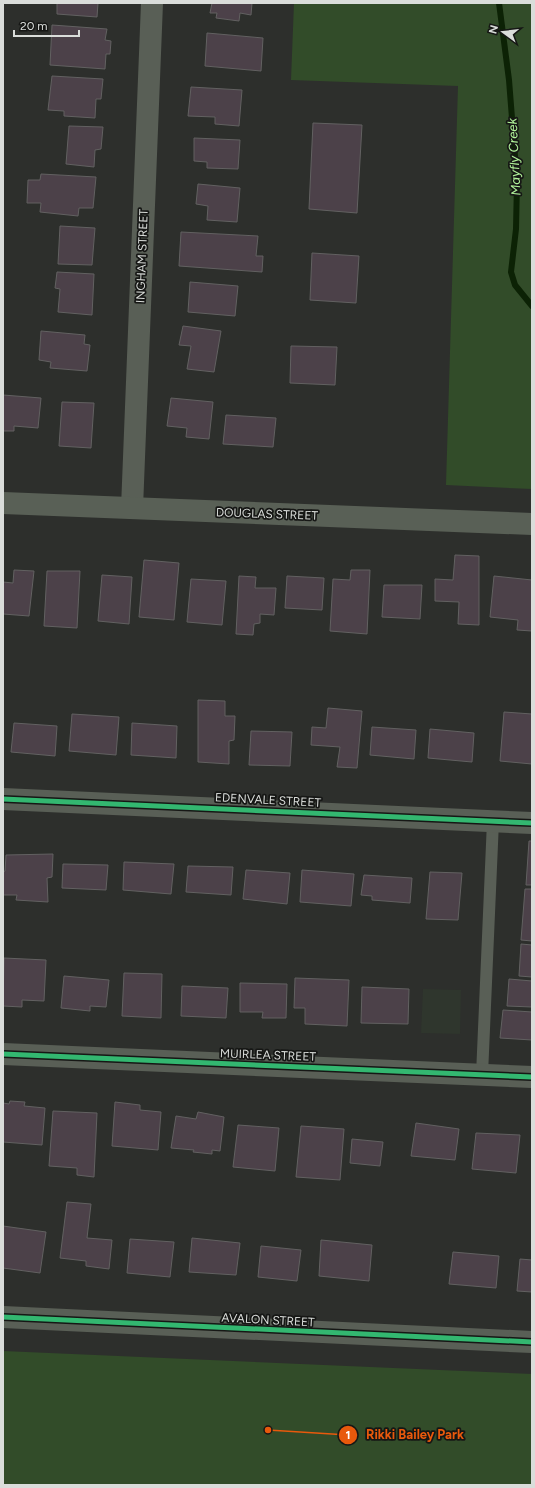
<svg xmlns="http://www.w3.org/2000/svg" width="535" height="1488" viewBox="0 0 535 1488" font-family="Figtree,sans-serif">
  <style>
    .built { fill: #2f362d }
    .green { fill: #324c29 }
    .lines { fill: none; stroke-linecap: round; stroke-linejoin: round }
    .stream { stroke: #0c2205; stroke-width: 6 }
    .building { fill: #4c4149; stroke: #626161 }
    .service { stroke: #595f56; stroke-width: 12 }
    .minor { stroke: #595f56; stroke-width: 22 }
    .secondary { stroke: #596056; stroke-width: 22 }
    .cycleway-casing { stroke: #161715; stroke-width: 8 }
    .cycleway { stroke: #33b770; stroke-width: 5 }
    .labels { text-anchor: middle; dominant-baseline: central; stroke-width: 3.5; stroke-linejoin: round; paint-order: stroke }
    .street-label { font-size: 12px; fill: #daddda; stroke: #161715 }
    .water-label { font-size: 13px; font-style: italic; fill: #b1f49a; stroke: #161715 }
    .leader { fill: none; stroke: #e8590c; stroke-width: 1.5 }
    .callout-dot { fill: #e8590c; stroke: #161715; stroke-width: 1.5 }
    .mark-label { font-size: 12px; text-anchor: middle; font-weight: bold; fill: #fff }
    .callout-label { font-size: 13px; text-anchor: middle; font-weight: bold; fill: #e8590c; stroke: #161715; stroke-width: 3.5; stroke-linejoin: round; paint-order: stroke }
  </style>
  <rect width="100%" height="100%" fill="#2d2f2c"/>
  <path class="built" d="M 423,989 L 461,990 L 460,1034 L 421,1033 Z"/>
  <path class="green" d="M 294,3 L 532,3 L 532,489 L 446,485 L 458,86 L 291,80 Z
    M 3,1351 L 532,1374 L 532,1485 L 3,1485 Z"/>
  <g class="lines">
    <path class="stream" d="M 499,3 L 509,80 L 517,182 L 516,229 L 511,272 L 515,285 L 532,306"/>
  </g>
  <path class="building" d="M 57,3 L 98,3 L 97,17 L 57,14 Z
    M 212,3 L 252,3 L 251,15 L 240,13 L 239,21 L 216,18 L 217,13 L 210,13 Z
    M 52,25 L 107,29 L 105,40 L 111,41 L 110,54 L 106,54 L 105,69 L 50,65 Z
    M 207,33 L 263,38 L 261,71 L 205,66 Z
    M 52,76 L 103,79 L 101,99 L 96,99 L 95,118 L 64,116 L 64,111 L 48,110 Z
    M 191,87 L 242,90 L 239,126 L 215,124 L 215,117 L 188,116 Z
    M 313,123 L 362,125 L 357,213 L 309,209 Z
    M 69,126 L 103,127 L 101,149 L 95,150 L 94,167 L 66,164 Z
    M 194,138 L 240,140 L 238,169 L 207,168 L 207,162 L 194,161 Z
    M 41,174 L 96,177 L 93,208 L 79,208 L 78,216 L 40,212 L 41,203 L 27,203 L 28,180 L 40,180 Z
    M 198,184 L 240,188 L 237,222 L 207,220 L 208,206 L 196,204 Z
    M 60,226 L 95,228 L 92,265 L 58,264 Z
    M 181,232 L 258,236 L 256,256 L 263,256 L 262,272 L 179,266 Z
    M 312,253 L 359,256 L 356,303 L 310,300 Z
    M 57,272 L 94,274 L 92,315 L 58,312 L 60,289 L 55,288 Z
    M 190,282 L 238,286 L 235,316 L 188,312 Z
    M 183,326 L 221,331 L 214,372 L 187,369 L 191,346 L 179,345 Z
    M 41,331 L 85,335 L 84,344 L 90,345 L 87,371 L 50,368 L 51,362 L 39,360 Z
    M 291,346 L 337,347 L 335,385 L 290,383 Z
    M 3,395 L 41,398 L 38,428 L 14,426 L 14,431 L 3,431 Z
    M 171,398 L 213,402 L 209,439 L 186,437 L 187,428 L 167,426 Z
    M 62,402 L 94,403 L 91,448 L 59,446 Z
    M 226,415 L 276,418 L 273,447 L 223,444 Z
    M 455,555 L 479,556 L 479,625 L 458,624 L 459,602 L 435,601 L 435,579 L 453,580 Z
    M 144,560 L 179,563 L 174,620 L 139,617 Z
    M 14,570 L 34,571 L 29,616 L 3,614 L 3,582 L 13,583 Z
    M 351,570 L 370,570 L 367,634 L 330,631 L 333,579 L 350,580 Z
    M 47,571 L 80,571 L 77,628 L 44,626 Z
    M 102,575 L 132,577 L 129,624 L 98,621 Z
    M 239,576 L 256,577 L 255,588 L 276,588 L 274,615 L 260,614 L 260,623 L 254,624 L 253,635 L 236,634 Z
    M 287,576 L 324,578 L 322,610 L 285,608 Z
    M 494,576 L 532,580 L 532,631 L 517,630 L 518,620 L 490,617 Z
    M 191,579 L 226,581 L 222,625 L 187,622 Z
    M 384,585 L 422,585 L 420,619 L 382,617 Z
    M 198,700 L 225,701 L 225,716 L 235,716 L 234,740 L 229,741 L 229,764 L 198,762 Z
    M 328,708 L 362,711 L 357,768 L 337,767 L 340,747 L 311,745 L 312,727 L 326,728 Z
    M 504,712 L 532,714 L 532,764 L 500,761 Z
    M 72,714 L 119,717 L 116,755 L 69,751 Z
    M 14,723 L 57,726 L 55,756 L 11,752 Z
    M 132,723 L 177,726 L 176,758 L 131,755 Z
    M 372,727 L 416,730 L 414,759 L 370,755 Z
    M 430,729 L 474,733 L 472,762 L 428,758 Z
    M 251,731 L 292,732 L 290,766 L 249,765 Z
    M 529,841 L 532,841 L 532,885 L 526,885 Z
    M 53,854 L 52,877 L 47,878 L 48,902 L 16,900 L 17,895 L 3,895 L 3,872 L 5,871 L 6,855 Z
    M 124,862 L 174,864 L 171,894 L 123,890 Z
    M 63,864 L 108,865 L 106,890 L 62,888 Z
    M 188,866 L 233,867 L 231,895 L 186,892 Z
    M 246,870 L 290,873 L 287,904 L 243,899 Z
    M 302,870 L 354,874 L 351,906 L 300,902 Z
    M 430,872 L 462,873 L 458,920 L 426,919 Z
    M 364,875 L 412,878 L 410,903 L 372,900 L 372,896 L 361,895 Z
    M 525,889 L 532,889 L 532,941 L 521,940 Z
    M 521,944 L 532,945 L 532,977 L 519,976 Z
    M 4,958 L 46,960 L 44,1001 L 22,1000 L 22,1007 L 3,1006 Z
    M 124,973 L 162,974 L 161,1018 L 122,1016 Z
    M 64,976 L 109,980 L 106,1007 L 90,1006 L 90,1011 L 61,1008 Z
    M 295,978 L 349,980 L 347,1026 L 305,1024 L 305,1008 L 294,1008 Z
    M 509,979 L 532,981 L 532,1007 L 507,1006 Z
    M 240,983 L 287,984 L 286,1018 L 262,1018 L 263,1012 L 240,1012 Z
    M 182,986 L 228,988 L 226,1018 L 181,1016 Z
    M 362,987 L 409,989 L 408,1024 L 361,1023 Z
    M 503,1010 L 532,1012 L 532,1040 L 500,1038 Z
    M 10,1101 L 25,1102 L 24,1106 L 45,1108 L 42,1145 L 3,1142 L 3,1103 L 9,1104 Z
    M 115,1102 L 140,1105 L 140,1110 L 161,1112 L 158,1150 L 112,1146 Z
    M 53,1111 L 97,1113 L 94,1177 L 77,1175 L 77,1168 L 49,1166 Z
    M 198,1112 L 224,1117 L 220,1151 L 212,1150 L 212,1154 L 193,1152 L 194,1150 L 171,1148 L 176,1116 L 196,1119 Z
    M 416,1123 L 459,1129 L 455,1160 L 411,1156 Z
    M 238,1125 L 279,1128 L 275,1171 L 233,1167 Z
    M 301,1126 L 344,1129 L 340,1180 L 296,1177 Z
    M 476,1133 L 520,1135 L 516,1173 L 472,1169 Z
    M 352,1139 L 383,1142 L 380,1166 L 350,1163 Z
    M 67,1202 L 91,1204 L 87,1238 L 112,1240 L 109,1269 L 86,1266 L 86,1261 L 60,1258 Z
    M 3,1226 L 46,1232 L 40,1273 L 3,1268 Z
    M 192,1238 L 240,1243 L 236,1275 L 189,1272 Z
    M 130,1239 L 174,1242 L 170,1277 L 127,1273 Z
    M 321,1240 L 372,1245 L 369,1281 L 319,1276 Z
    M 261,1246 L 301,1250 L 297,1281 L 258,1277 Z
    M 453,1252 L 499,1256 L 496,1288 L 449,1284 Z
    M 520,1259 L 532,1260 L 532,1292 L 517,1291 Z"/>
  <g class="lines">
    <path class="service" d="M 482,1075 L 493,821"/>
    <path class="minor" d="M 132,508 L 152,3
      M 3,799 L 532,823
      M 3,1054 L 532,1077
      M 3,1317 L 532,1342"/>
    <path class="secondary" d="M 3,503 L 532,524"/>
    <g class="cycleway-casing">
      <path id="cycleway" d="M 3,799 L 532,823
        M 3,1054 L 532,1077
        M 3,1317 L 532,1342"/>
    </g>
    <use href="#cycleway" class="cycleway"/>
  </g>
  <g class="labels">
    <g class="street-label">
      <text transform="translate(142 256) rotate(-88)">INGHAM STREET</text>
      <text transform="translate(267 514) rotate(2)">DOUGLAS STREET</text>
      <text transform="translate(268 800) rotate(3)">EDENVALE STREET</text>
      <text transform="translate(268 1055) rotate(2)">MUIRLEA STREET</text>
      <text transform="translate(268 1320) rotate(3)">AVALON STREET</text>
    </g>
    <g class="water-label">
      <text transform="translate(514 157) rotate(-93)">Mayfly Creek</text>
    </g>
  </g>
  <path class="leader" d="M268 1430L348 1435"/>
  <g class="callout-dot">
    <circle cx="268" cy="1430" r="4"/>
    <circle cx="348" cy="1435" r="10"/>
  </g>
  <g class="mark-label">
    <text x="348" y="1439">1</text>
  </g>
  <g class="callout-label">
    <text x="415" y="1439">Rikki Bailey Park</text>
  </g>
  <rect width="535" height="1488" fill="none" stroke="#daddda" stroke-width="8"/>
  <g transform="translate(503 32) rotate(285)" stroke="#161715" stroke-width="3" paint-order="stroke">
  <path d="M0-3L7 15L0 10L-7 15Z" fill="#daddda"/>
  <text y="-6" font-size="11" font-weight="bold" text-anchor="middle" fill="#daddda">N</text>
  </g>
  <path d="M14 30v6h65v-6" fill="none" stroke="#daddda" stroke-width="2"/>
  <text x="20" y="30" font-size="12" fill="#daddda" stroke="#161715" stroke-width="3" paint-order="stroke">20 m</text>
</svg>
